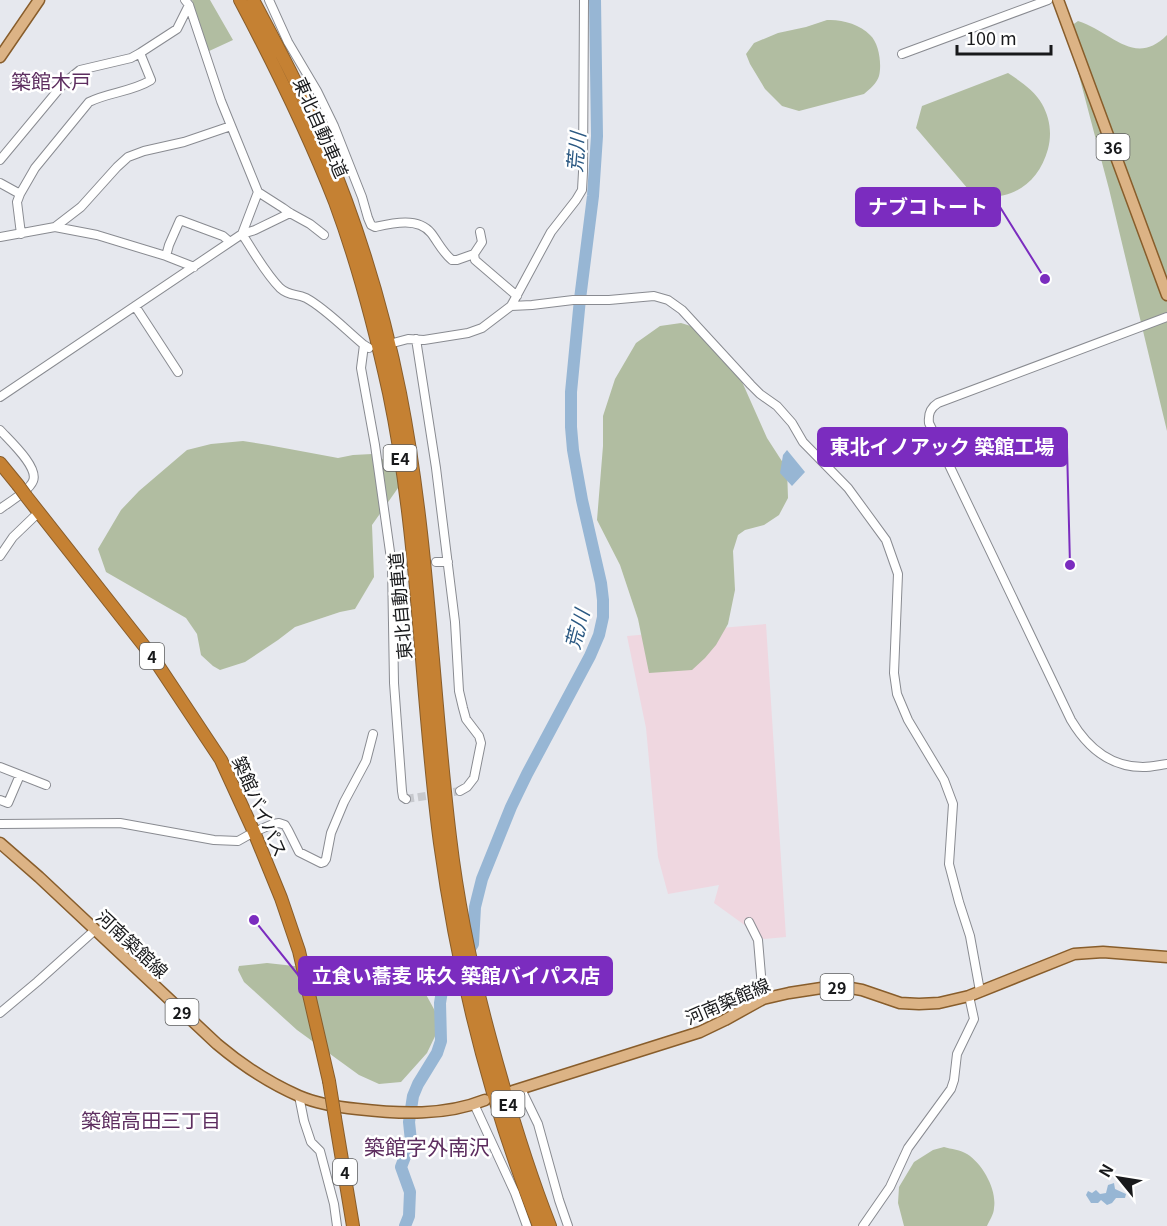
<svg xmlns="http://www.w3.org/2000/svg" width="1167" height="1226" viewBox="0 0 1167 1226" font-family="Georgia,'Noto Sans JP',serif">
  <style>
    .education { fill: #efd7e0 }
    .green { fill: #b1bda1 }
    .water { fill: #97b6d4 }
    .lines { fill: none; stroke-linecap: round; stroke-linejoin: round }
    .river { stroke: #97b6d4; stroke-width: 12 }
    .minor-tunnel { stroke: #c7c9ce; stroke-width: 8; stroke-dasharray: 8 4; stroke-linecap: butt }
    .minor-casing { stroke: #898b91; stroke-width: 10 }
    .major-casing { stroke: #885d2b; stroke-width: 13 }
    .highway-casing { stroke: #885d2b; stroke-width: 14 }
    .minor { stroke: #fff; stroke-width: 8 }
    .major { stroke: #dcb385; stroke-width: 10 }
    .highway { stroke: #c58133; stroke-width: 12 }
    .highway-bridge-casing { stroke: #885d2b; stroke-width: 14; stroke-linecap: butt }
    .highway-bridge { stroke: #c58133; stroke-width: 12 }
    .labels { text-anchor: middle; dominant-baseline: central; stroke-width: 5; stroke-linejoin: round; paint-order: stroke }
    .shield { fill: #fff; stroke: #5d5e5f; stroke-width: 1.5 }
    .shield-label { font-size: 16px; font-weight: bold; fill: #18191b }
    .street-label { font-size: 18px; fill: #18191b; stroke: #fff }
    .neighbourhood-label { font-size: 20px; fill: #5d2d5f; stroke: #fff }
    .water-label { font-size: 20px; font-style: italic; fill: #2a5882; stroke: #fff }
    .quarter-label { font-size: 21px; fill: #5d2d5f; stroke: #fff }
    .leader { fill: none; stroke: #7b2cbf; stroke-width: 2 }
    .callout-dot { fill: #7b2cbf; stroke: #fff; stroke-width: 2 }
    .callout { fill: #7b2cbf; stroke: #7b2cbf; stroke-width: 2 }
    .callout-label { font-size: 20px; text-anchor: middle; font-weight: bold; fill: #fff }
  </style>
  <rect width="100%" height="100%" fill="#e6e8ee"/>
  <path class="education" d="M 766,624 L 786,937 L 764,939 L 714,903 L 719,885 L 668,894 L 658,857 L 646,728 L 627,636 Z"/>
  <path class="green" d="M 192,0 L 210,0 L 233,40 L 207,52 Z
    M 827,20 C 841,19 860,24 870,35 C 879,43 882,64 879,76 C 877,83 870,89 864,94 L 799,111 L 782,106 L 765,89 L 750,64 L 746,54 L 754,43 L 778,33 L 806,27 Z
    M 1078,21 C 1111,31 1134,68 1167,35 L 1167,431 L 1109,189 L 1073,53 L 1071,26 Z
    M 1008,73 C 1020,81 1035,91 1042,104 C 1050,118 1052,134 1048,149 C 1038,185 1010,202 974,196 L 916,128 L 922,106 Z
    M 681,323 L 704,330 L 731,357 L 767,438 L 787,469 L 788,498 L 779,515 L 764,525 L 745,530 L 738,535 L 733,551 L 735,590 L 728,624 L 716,645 L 705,658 L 692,670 L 649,673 L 638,619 L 620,565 L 597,520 L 603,446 L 603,416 L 615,379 L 636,343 L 660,326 Z
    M 243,441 L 268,445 L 338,458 L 353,455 L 372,454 L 390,463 L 400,473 L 398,488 L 372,525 L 374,577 L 355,609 L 340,612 L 295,627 L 278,640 L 245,662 L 220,670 L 213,666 L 201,655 L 197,634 L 186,618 L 106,572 L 98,549 L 121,510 L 139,491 L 187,450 L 211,444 Z
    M 267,963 L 394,977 L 416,984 L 423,989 L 435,1011 L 438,1030 L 427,1053 L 401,1082 L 379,1084 L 359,1075 L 297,1030 L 244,982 L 238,970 L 239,966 Z
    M 944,1147 C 951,1149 961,1150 967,1154 C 983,1164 997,1190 994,1208 C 994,1214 989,1221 987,1226 L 904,1226 L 898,1203 L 899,1187 L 914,1162 L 933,1150 Z"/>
  <path class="water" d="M 787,450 L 805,472 L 792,486 L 780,473 L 783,455 Z
    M 1114,1183 L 1115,1189 L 1126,1194 L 1125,1198 L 1116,1198 L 1112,1203 L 1107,1205 L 1101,1200 L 1098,1203 L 1091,1203 L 1086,1195 L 1088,1191 L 1092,1193 L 1096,1190 L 1100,1194 L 1106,1193 L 1108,1185 Z"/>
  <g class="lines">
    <path class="river" d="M 405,1226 L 409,1216 L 410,1192 L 401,1167 L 411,1141 L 409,1122 L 413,1096 L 418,1084 L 437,1053 L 441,1041 L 440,1003 L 442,991 L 473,944 L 475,907 L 482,879 L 511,807 L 527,774 L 590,656 L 599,635 L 603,617 L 603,600 L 601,583 L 582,500 L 573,450 L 571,427 L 571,392 L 580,299 L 593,196 L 597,136 L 595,0"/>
    <path class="minor-tunnel" d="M 399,565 L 436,562
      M 406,799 L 460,791"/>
    <g class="minor-casing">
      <path id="minor" d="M 269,0 L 288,42 L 317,91 L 334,126 L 362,197 L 368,218 L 371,225 L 375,227 C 393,223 418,217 431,233 C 438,242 443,253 452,260 L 457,260 L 474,254
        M 902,54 L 1048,0
        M 0,160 L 64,83 L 80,70 L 131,58 L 140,53 L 177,29 L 189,5
        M 0,183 L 20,194
        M 258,192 L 283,208 L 290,213 L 310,224 L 324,235
        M 290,213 L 255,230 L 242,234 C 254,252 265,273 280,288 C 290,297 296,293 306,298 C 325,308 347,331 364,345 L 369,348
        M 55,227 L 81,207 L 117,167 L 128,157 L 144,151 L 184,142 L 231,126
        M 480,232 L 482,242 L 474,254 L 475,260 L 517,296
        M 21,234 L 17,202 L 20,194 L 35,168 L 89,102 C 109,92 132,92 151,80 L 140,53
        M 0,237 L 55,227 L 97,235 L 166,256 L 194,267
        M 166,256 L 169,245 L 180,220 L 223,236 L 230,242
        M 135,306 L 178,372
        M 511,306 L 532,305 L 573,300 L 609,300 L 654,296 L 668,300 L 682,310 L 751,385 L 760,394 L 777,406 L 792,423 L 803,442 L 848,488 L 886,540 L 898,574 L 894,673 L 897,694 L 908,720 L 944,780 L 953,804 L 949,864 L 959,902 L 970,936 L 980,991
        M 1167,317 L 938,403 C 930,408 928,414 929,423 L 1071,720 C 1087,747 1109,767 1143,767 C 1151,767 1159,765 1167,764
        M 416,339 L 436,468 L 455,622 L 459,691 L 463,708 L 466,719 L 479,736 L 481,743 L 474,778 L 467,787 L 460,791
        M 393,343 L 408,339 L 424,340 L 468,333 L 482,328 L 511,306 L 551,232 L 576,200 L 582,190 L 583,172 L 584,0
        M 364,345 L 361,368 L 375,445 L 392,566 L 394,683 L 402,791 L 403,797 L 406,799
        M 0,397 L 242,234 L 258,192 L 221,101 L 189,5 L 185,0
        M 0,430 C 9,440 39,467 33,481 C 29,491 9,502 0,509
        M 0,556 L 13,537 L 39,512
        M 436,562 L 448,562
        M 0,767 L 46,785
        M 0,800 L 8,803 L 20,775
        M 0,824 L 120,823 L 214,840 L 238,841 L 254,832 L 273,824 L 279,823 L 285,825 L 288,830 L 299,852 L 321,863 L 324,862 L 326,859 L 331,833 L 344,802 L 366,761 L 373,734
        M 749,922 L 758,940 L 763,999
        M 0,1013 L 37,982 L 95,930
        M 521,1089 L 538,1124 L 559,1200 L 568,1226
        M 299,1096 L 304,1121 L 311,1142 L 320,1151 L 334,1204 L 337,1226
        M 474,1104 L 515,1193 L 527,1226
        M 863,1226 L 890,1187 L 908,1148 L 951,1089 L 954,1080 L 957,1054 L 974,1019 L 969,996"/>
    </g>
    <g class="major-casing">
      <path id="major" d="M 1058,0 L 1167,295
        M 0,57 L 39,0
        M 0,843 L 39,877 L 217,1044 C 242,1065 269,1083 299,1096 C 318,1104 337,1107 357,1109 C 400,1114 445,1116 485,1100
        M 513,1091 L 700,1032 L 725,1020 L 763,999 L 789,993 L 828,987 L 845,987 L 862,990 L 900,1003 L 919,1004 L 939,1003 L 969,996 L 1074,954 L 1103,952 L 1167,957"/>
    </g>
    <g class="highway-casing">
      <path id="highway" d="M 240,0 C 275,66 308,133 335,202 C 358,264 375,329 389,393 C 420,541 420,694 440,843 C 458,974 490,1103 539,1226
        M 253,0 C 278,47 303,94 323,143 C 357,223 383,308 400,393 C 429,540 432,689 450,837 C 458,905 472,972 490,1038 C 507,1101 526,1165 550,1226
        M 0,463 L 18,485
        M 26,496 L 152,656 L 221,760 L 254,832 L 281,898 L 299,951 L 329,1081
        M 335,1118 L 353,1226"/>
    </g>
    <use href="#minor" class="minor"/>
    <use href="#major" class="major"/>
    <use href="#highway" class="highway"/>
    <g class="highway-bridge-casing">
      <path id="highway-bridge" d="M 18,485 L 26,496
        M 329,1081 L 335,1118"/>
    </g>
    <use href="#highway-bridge" class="highway-bridge"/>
  </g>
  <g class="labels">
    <g class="shield">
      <rect x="1096.5" y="134" width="33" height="26" rx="4.5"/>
      <rect x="383.5" y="445" width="33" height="26" rx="4.5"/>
      <rect x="140" y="643" width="24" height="26" rx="4.5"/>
      <rect x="820.5" y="974" width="33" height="26" rx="4.5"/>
      <rect x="165.5" y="999" width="33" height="26" rx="4.5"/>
      <rect x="491.5" y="1091" width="33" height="26" rx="4.5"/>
      <rect x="333" y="1159" width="24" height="26" rx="4.5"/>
    </g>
    <g class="shield-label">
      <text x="1113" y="147">36</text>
      <text x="400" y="458">E4</text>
      <text x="152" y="656">4</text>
      <text x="837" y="987">29</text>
      <text x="182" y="1012">29</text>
      <text x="508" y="1104">E4</text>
      <text x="345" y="1172">4</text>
    </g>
    <g class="street-label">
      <text transform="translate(322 127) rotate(66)">東北自動車道</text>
      <text transform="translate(399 606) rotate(-95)">東北自動車道</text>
      <text transform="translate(261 806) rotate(66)">築館バイパス</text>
      <text transform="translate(133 943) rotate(43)">河南築館線</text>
      <text transform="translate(727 1000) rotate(-23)">河南築館線</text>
    </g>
    <g class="neighbourhood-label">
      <text x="51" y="80">築館木戸</text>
      <text x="151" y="1119">築館高田三丁目</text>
    </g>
    <g class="water-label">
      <text transform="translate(575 152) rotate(-85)">荒川</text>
      <text transform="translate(576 629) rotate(-75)">荒川</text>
    </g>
    <g class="quarter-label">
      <text x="427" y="1146">築館字外南沢</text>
    </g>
  </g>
  <path class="leader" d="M1045 279L1000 207M1070 565L1067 447M254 920L299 976"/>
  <g class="callout-dot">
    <circle cx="1045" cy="279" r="6"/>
    <circle cx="1070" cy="565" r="6"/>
    <circle cx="254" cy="920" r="6"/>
  </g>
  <g class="callout">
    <rect x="856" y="188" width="144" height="38" rx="6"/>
    <rect x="818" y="428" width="249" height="38" rx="6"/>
    <rect x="299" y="957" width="313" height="38" rx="6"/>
  </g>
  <g class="callout-label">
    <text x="928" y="214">ナブコトート</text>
    <text x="942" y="454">東北イノアック 築館工場</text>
    <text x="456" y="983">立食い蕎麦 味久 築館バイパス店</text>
  </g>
  <g transform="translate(1119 1178) rotate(300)" stroke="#ffffff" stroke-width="4.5" paint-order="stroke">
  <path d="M0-4.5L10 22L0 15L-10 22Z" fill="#18191b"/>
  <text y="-9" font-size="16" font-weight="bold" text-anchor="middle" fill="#18191b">N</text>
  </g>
  <path d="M957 45v9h94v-9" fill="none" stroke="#18191b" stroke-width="3"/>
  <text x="966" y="45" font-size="18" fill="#18191b" stroke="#ffffff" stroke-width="4.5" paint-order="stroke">100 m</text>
</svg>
